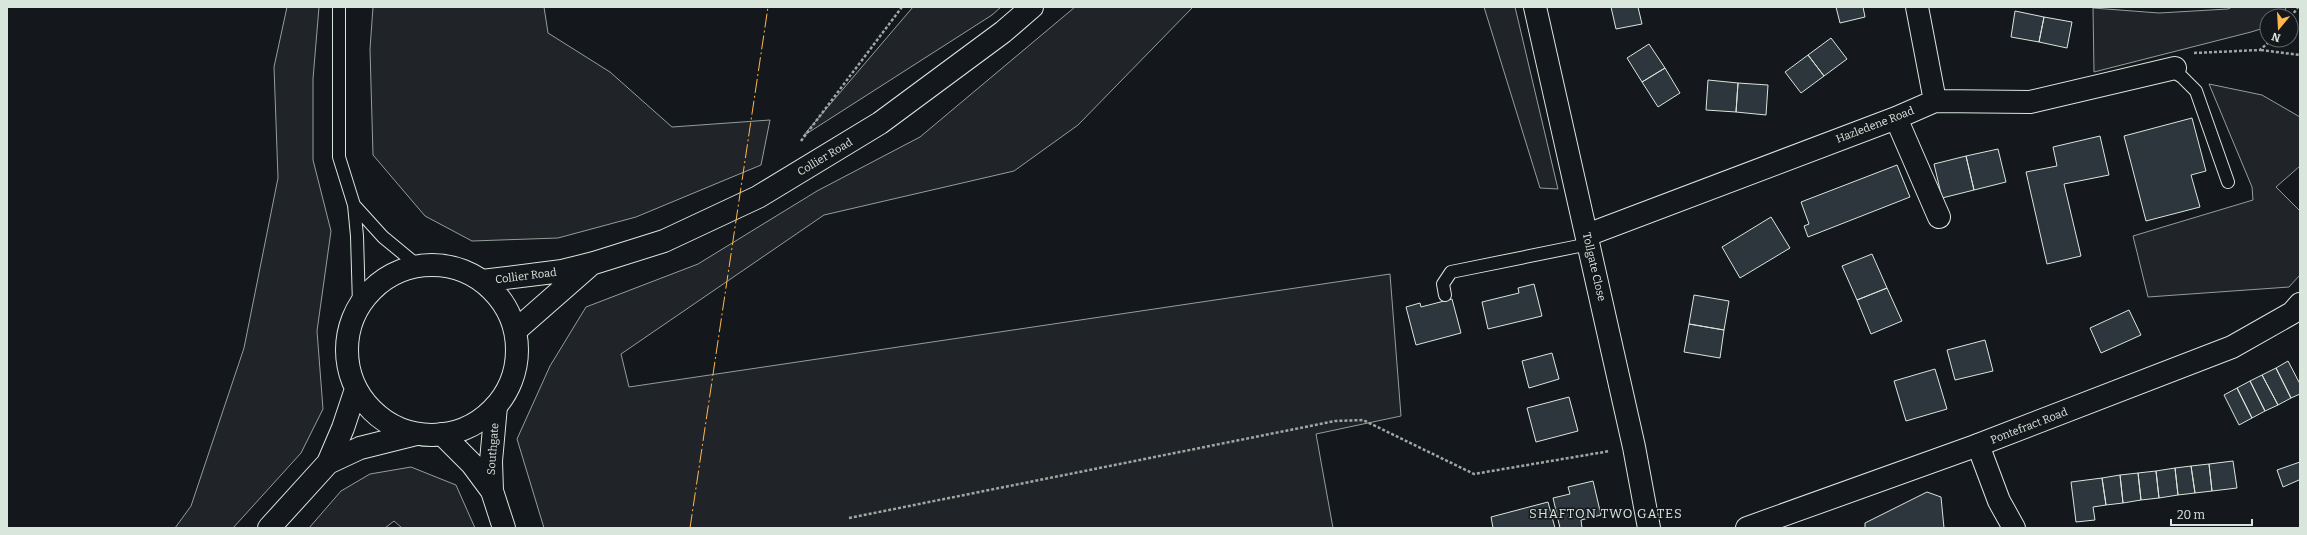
<svg xmlns="http://www.w3.org/2000/svg" width="2307" height="535" viewBox="0 0 2307 535" font-family="Bitter,serif">
  <style>
    .green { fill: #202428; stroke: #939e99 }
    .building { fill: #2c363c; stroke: #d8e6dc }
    .lines { fill: none; stroke-linecap: round; stroke-linejoin: round }
    .lane-casing { stroke: #d8e6dc; stroke-width: 14 }
    .street-casing { stroke: #d8e6dc; stroke-width: 24 }
    .secondary-casing { stroke: #d8e6dc; stroke-width: 24 }
    .highway-casing { stroke: #d8e6dc; stroke-width: 24 }
    .path { stroke: #9da8a2; stroke-width: 2.5; stroke-dasharray: 3 2; stroke-linecap: butt }
    .lane { stroke: #14181c; stroke-width: 12 }
    .street { stroke: #14181c; stroke-width: 22 }
    .secondary { stroke: #14181c; stroke-width: 22 }
    .highway { stroke: #14181c; stroke-width: 22 }
    .power { stroke: #ffb74d; stroke-width: 1; stroke-dasharray: 14 3 2 3; stroke-linecap: butt }
    .labels { text-anchor: middle; dominant-baseline: central; stroke-width: 3; stroke-linejoin: round; paint-order: stroke }
    .street-label { font-size: 11px; fill: #d8e6dc; stroke: #14181c }
    .quarter-label { font-size: 13px; letter-spacing: 1px; fill: #d8e6dc; stroke: #14181c }
  </style>
  <rect width="100%" height="100%" fill="#14181c"/>
  <path class="green" d="M 287,7 L 319,7 L 313,79 L 313,160 L 331,231 L 317,331 L 323,409 L 301,453 L 233,528 L 175,528 L 191,506 L 244,348 L 278,178 L 274,67 Z
    M 373,7 L 544,7 L 548,33 L 610,72 L 672,127 L 770,120 L 761,165 L 636,217 L 558,238 L 472,241 L 425,216 L 373,155 L 370,49 Z
    M 913,7 L 1001,7 L 992,15 L 803,136 Z
    M 1075,7 L 1193,7 L 1078,125 L 1014,171 L 824,215 L 621,354 L 629,387 L 1390,274 L 1401,416 L 1316,434 L 1333,528 L 544,528 L 517,439 L 550,366 L 586,307 L 698,264 L 817,191 L 920,137 Z
    M 1484,7 L 1515,7 L 1558,189 L 1540,188 Z
    M 2232,7 L 2286,7 L 2284,16 L 2267,16 L 2267,27 L 2251,32 L 2094,72 L 2093,8 L 2159,13 L 2228,9 Z
    M 2209,84 L 2262,95 L 2300,117 L 2300,166 L 2276,187 L 2300,211 L 2300,275 L 2289,287 L 2148,297 L 2133,236 L 2253,200 L 2252,187 Z
    M 411,467 L 456,485 L 475,528 L 402,528 L 394,521 L 385,528 L 309,528 L 341,491 L 370,474 Z"/>
  <path class="building" d="M 1611,7 L 1638,7 L 1642,24 L 1616,29 Z
    M 1836,7 L 1863,7 L 1865,17 L 1840,23 Z
    M 2015,11 L 2044,17 L 2039,42 L 2011,37 Z
    M 2044,17 L 2072,22 L 2067,48 L 2039,42 Z
    M 1831,38 L 1847,59 L 1824,76 L 1808,55 Z
    M 1649,44 L 1665,68 L 1642,82 L 1627,58 Z
    M 1808,55 L 1824,76 L 1801,93 L 1785,72 Z
    M 1665,68 L 1680,93 L 1658,107 L 1642,82 Z
    M 1708,80 L 1738,83 L 1736,112 L 1706,110 Z
    M 1738,83 L 1768,85 L 1766,115 L 1736,112 Z
    M 2192,118 L 2206,171 L 2191,175 L 2200,207 L 2146,221 L 2124,136 Z
    M 2100,136 L 2109,175 L 2064,184 L 2081,256 L 2047,264 L 2026,172 L 2057,166 L 2053,147 Z
    M 1998,149 L 2006,182 L 1974,190 L 1966,156 Z
    M 1966,156 L 1974,190 L 1942,198 L 1934,164 Z
    M 1897,165 L 1910,197 L 1808,237 L 1804,226 L 1809,224 L 1801,202 Z
    M 1771,217 L 1790,248 L 1740,278 L 1722,247 Z
    M 1872,254 L 1887,288 L 1857,300 L 1842,266 Z
    M 1534,284 L 1542,316 L 1488,329 L 1482,302 L 1519,293 L 1518,288 Z
    M 1887,288 L 1902,321 L 1871,334 L 1857,300 Z
    M 1694,295 L 1729,301 L 1724,330 L 1689,324 Z
    M 1452,299 L 1461,333 L 1416,345 L 1406,307 L 1420,303 L 1421,307 Z
    M 2129,310 L 2141,335 L 2101,353 L 2090,328 Z
    M 1689,324 L 1724,330 L 1720,358 L 1684,352 Z
    M 1985,340 L 1993,371 L 1955,380 L 1947,350 Z
    M 1552,353 L 1559,379 L 1529,388 L 1522,361 Z
    M 2288,361 L 2300,384 L 2300,394 L 2291,398 L 2276,368 Z
    M 2276,368 L 2291,398 L 2278,405 L 2262,375 Z
    M 1935,369 L 1947,409 L 1906,421 L 1894,381 Z
    M 2262,375 L 2278,405 L 2265,411 L 2250,381 Z
    M 2250,381 L 2265,411 L 2252,418 L 2237,388 Z
    M 2237,388 L 2252,418 L 2239,425 L 2224,395 Z
    M 1569,397 L 1578,431 L 1536,442 L 1527,408 Z
    M 2233,461 L 2237,488 L 2212,491 L 2209,464 Z
    M 2300,462 L 2300,482 L 2299,480 L 2283,487 L 2277,470 Z
    M 2209,464 L 2212,491 L 2195,493 L 2191,466 Z
    M 2191,466 L 2195,493 L 2178,495 L 2175,468 Z
    M 2175,468 L 2178,495 L 2159,498 L 2156,471 Z
    M 2156,471 L 2159,498 L 2141,500 L 2138,473 Z
    M 2138,473 L 2141,500 L 2123,503 L 2120,475 Z
    M 2120,475 L 2123,503 L 2106,505 L 2102,478 Z
    M 2102,478 L 2106,505 L 2093,507 L 2095,520 L 2076,522 L 2071,482 Z
    M 1593,481 L 1601,515 L 1581,520 L 1582,528 L 1560,528 L 1553,498 L 1570,494 L 1568,487 Z
    M 1927,492 L 1941,497 L 1944,528 L 1865,528 L 1865,523 Z
    M 1548,502 L 1555,528 L 1493,528 L 1491,517 Z"/>
  <g class="lines">
    <g class="lane-casing">
      <path id="lane" d="M 339,7 L 339,157 L 354,205 L 357,236 L 359,305
        M 2171,70 L 2182,77 L 2196,91 L 2228,182
        M 354,205 L 383,237 L 417,265
        M 1445,295 L 1443,284 L 1451,272 L 1589,244"/>
    </g>
    <g class="street-casing">
      <path id="street" d="M 1535,7 L 1634,447 L 1649,528
        M 1917,7 L 1935,101
        M 1896,118 L 1939,217
        M 1587,235 L 1896,118 L 1935,101 L 2030,102 L 2175,68
        M 1978,445 L 1999,501 L 2014,528"/>
    </g>
    <g class="secondary-casing">
      <path id="secondary" d="M 496,406 L 491,461 L 492,491 L 504,528
        M 442,434 L 472,464 L 492,491
        M 1747,528 L 1978,445 L 2232,347 L 2292,313 L 2300,304"/>
    </g>
    <g class="highway-casing">
      <path id="highway" d="M347 350a85 85 0 1 1 170 0a85 85 0 1 1-170 0Z
        M 482,281 L 562,271 L 594,263 L 664,241 L 758,197 L 880,123 L 1003,32 L 1032,7
        M 515,331 L 588,267
        M 328,463 L 360,448 L 416,434
        M 269,528 L 328,463 L 343,428 L 356,389"/>
    </g>
    <path class="path" d="M 2291,17 L 2298,7
      M 2261,50 L 2300,55
      M 2194,53 L 2260,50 L 2271,40
      M 801,141 L 902,7
      M 849,518 L 1335,421 L 1363,420 L 1474,474 L 1610,451"/>
    <use href="#lane" class="lane"/>
    <use href="#street" class="street"/>
    <use href="#secondary" class="secondary"/>
    <use href="#highway" class="highway"/>
    <path class="power" d="M 690,528 L 768,7"/>
  </g>
  <g class="labels">
    <g class="street-label">
      <text transform="translate(1875 125) rotate(-21)">Hazledene Road</text>
      <text transform="translate(825 157) rotate(-31)">Collier Road</text>
      <text transform="translate(1594 267) rotate(77)">Tollgate Close</text>
      <text transform="translate(526 276) rotate(-7)">Collier Road</text>
      <text transform="translate(2029 426) rotate(-21)">Pontefract Road</text>
      <text transform="translate(493 449) rotate(-86)">Southgate</text>
    </g>
    <g class="quarter-label">
      <text x="1606" y="513">SHAFTON TWO GATES</text>
    </g>
  </g>
  <rect width="2307" height="535" fill="none" stroke="#d8e6dc" stroke-width="16"/>
  <g transform="translate(2279 28) rotate(198)"><circle r="19" fill="#14181c" stroke="#626a69"/>
  <path d="M0-3L7 15L0 10L-7 15Z" fill="#ffb74d"/>
  <text y="-6" font-size="11" font-weight="bold" text-anchor="middle" fill="#d8e6dc">N</text>
  </g>
  <path d="M2171 519v6h81v-6" fill="none" stroke="#d8e6dc" stroke-width="2"/>
  <text x="2177" y="519" font-size="12" fill="#d8e6dc" stroke="#14181c" stroke-width="3" paint-order="stroke">20 m</text>
</svg>
